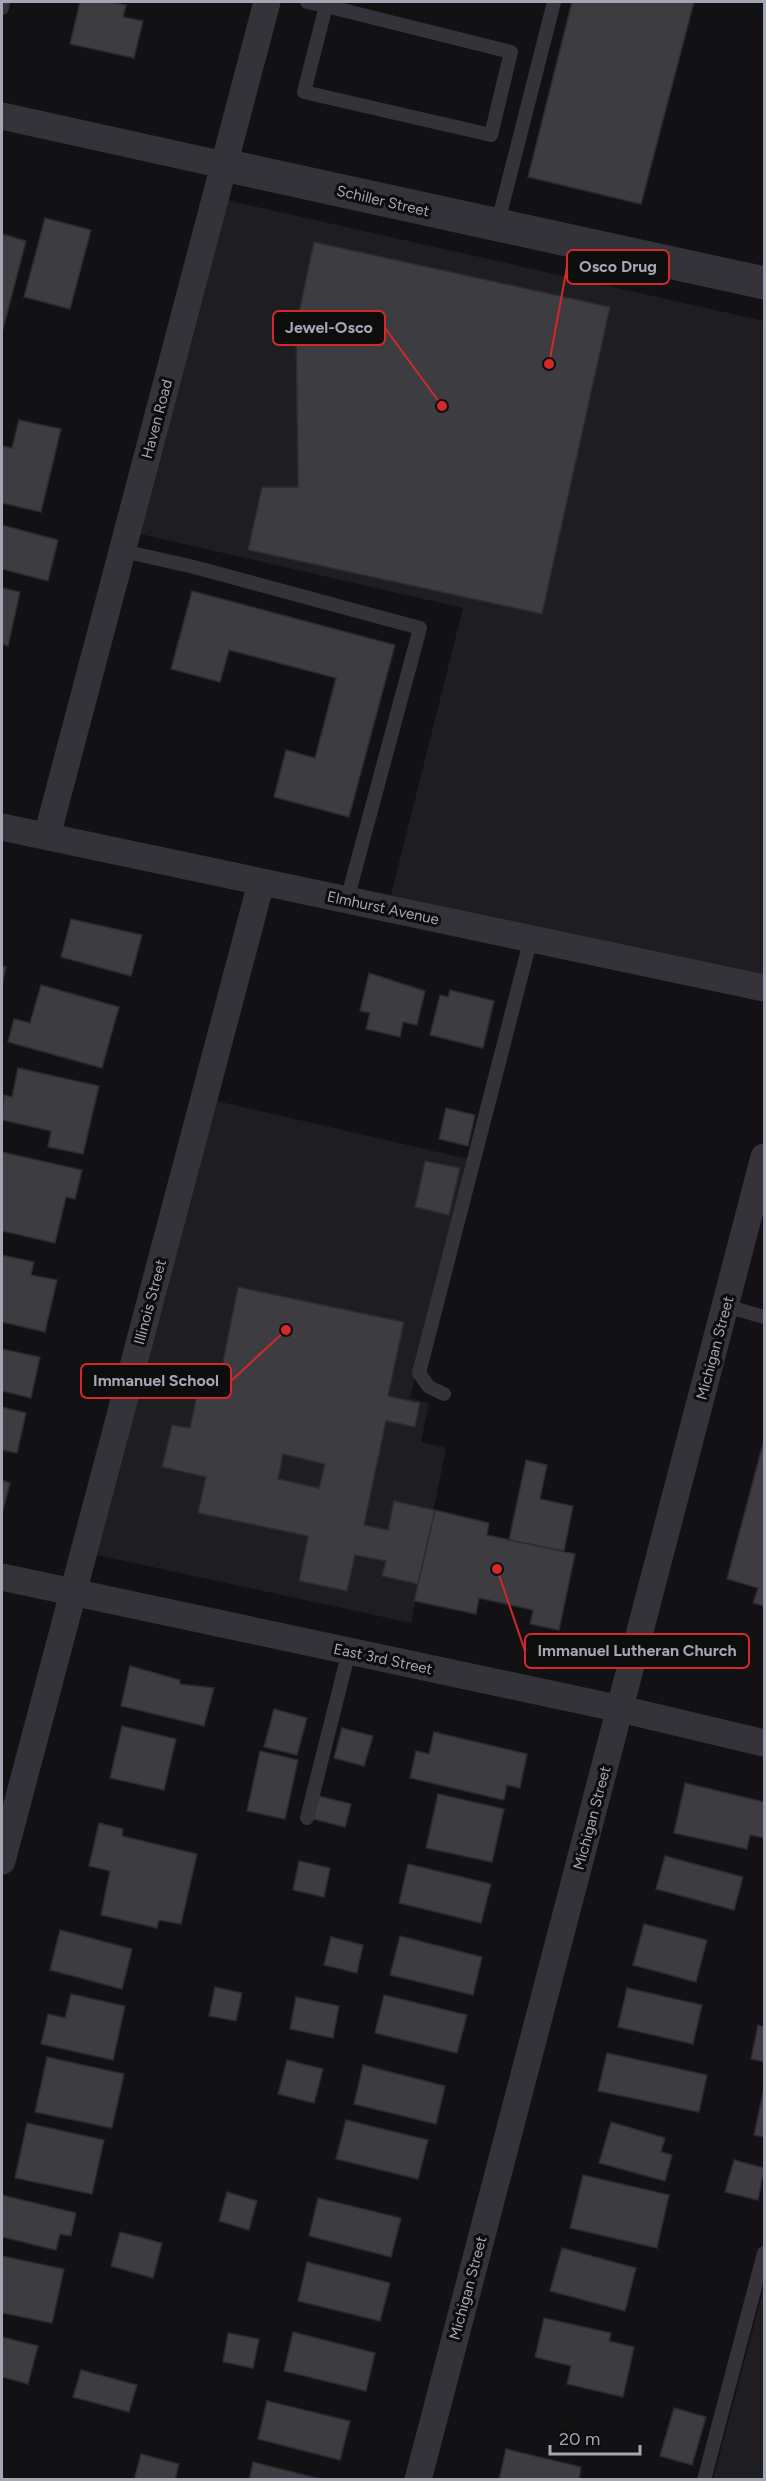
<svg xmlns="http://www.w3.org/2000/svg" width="766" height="2481" viewBox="0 0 766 2481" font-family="Figtree,sans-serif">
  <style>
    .built { fill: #1e1e21 }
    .building { fill: #3c3c41; stroke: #2c2c30; stroke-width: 1.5; fill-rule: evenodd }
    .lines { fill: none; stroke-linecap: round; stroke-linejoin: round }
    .service { stroke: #333339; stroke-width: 14 }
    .minor { stroke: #333339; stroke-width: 27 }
    .tertiary { stroke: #333339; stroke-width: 33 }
    .labels { text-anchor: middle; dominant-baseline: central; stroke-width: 6; stroke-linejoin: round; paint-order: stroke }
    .street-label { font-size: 15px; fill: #a3a7b4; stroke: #0d0d0e }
    .leader { fill: none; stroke: #d62828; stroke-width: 2 }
    .callout-dot { fill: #d62828; stroke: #0d0d0e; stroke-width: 2 }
    .callout { fill: #0d0d0e; stroke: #d62828; stroke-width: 2 }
    .callout-label { font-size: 16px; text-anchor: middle; font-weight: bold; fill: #a3a7b4 }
  </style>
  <rect width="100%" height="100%" fill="#121214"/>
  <path class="built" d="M 226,200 L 764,321 L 764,982 L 391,895 L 463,608 L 136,533 Z
    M 208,1099 L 468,1159 L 410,1398 L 429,1403 L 421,1442 L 446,1448 L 411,1623 L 88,1553 Z
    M 764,2286 L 764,2479 L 713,2479 L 749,2344 Z"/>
  <path class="building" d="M 80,2 L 108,2 L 126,5 L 123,17 L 143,21 L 134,58 L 70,44 Z
    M 572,2 L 694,2 L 641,204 L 528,177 Z
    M 45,218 L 91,230 L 70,309 L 24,297 Z
    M 2,234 L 26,241 L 3,329 L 2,329 Z
    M 314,242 L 610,307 L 542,614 L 248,550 L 262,487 L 298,487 L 296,326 Z
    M 19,420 L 61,429 L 41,512 L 2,503 L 2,446 L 12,448 Z
    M 2,525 L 58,540 L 48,581 L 2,569 Z
    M 2,588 L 20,592 L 8,646 L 2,644 Z
    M 192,591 L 395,645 L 349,817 L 274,797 L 286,750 L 315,758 L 336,678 L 229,650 L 220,682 L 171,669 Z
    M 71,919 L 142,935 L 131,976 L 61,957 Z
    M 2,966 L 6,967 L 2,986 Z
    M 369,973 L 425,991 L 417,1025 L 403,1022 L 400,1037 L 366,1029 L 370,1013 L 360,1011 Z
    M 41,985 L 119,1007 L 102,1068 L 8,1042 L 14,1019 L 30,1023 Z
    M 450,990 L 494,1001 L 483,1048 L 430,1035 L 440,995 L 448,997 Z
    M 18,1068 L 99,1086 L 83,1154 L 48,1147 L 51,1131 L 2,1120 L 4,1095 L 12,1097 Z
    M 446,1108 L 475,1115 L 468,1146 L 439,1139 Z
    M 2,1152 L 82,1170 L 75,1199 L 66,1197 L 55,1243 L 2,1231 Z
    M 425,1161 L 460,1168 L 449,1215 L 415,1207 Z
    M 2,1255 L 34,1262 L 31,1275 L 57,1280 L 45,1332 L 2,1322 Z
    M 238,1287 L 404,1322 L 388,1396 L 420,1403 L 415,1427 L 386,1421 L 364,1525 L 388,1530 L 394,1501 L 435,1510 L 418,1584 L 382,1576 L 386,1561 L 355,1555 L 347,1591 L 299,1581 L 308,1536 L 198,1513 L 206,1477 L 162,1467 L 172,1425 L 190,1428 L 203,1367 L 221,1371 ZM 283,1454 L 325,1464 L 319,1488 L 278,1479 Z
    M 2,1349 L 40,1357 L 31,1398 L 2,1391 Z
    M 2,1407 L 26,1413 L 17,1453 L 2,1450 Z
    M 764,1440 L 764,1606 L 753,1603 L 758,1588 L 727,1579 Z
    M 526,1460 L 547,1465 L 540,1499 L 573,1506 L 564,1551 L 509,1540 Z
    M 2,1480 L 10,1483 L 2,1514 Z
    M 435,1510 L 489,1523 L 487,1535 L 575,1554 L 559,1630 L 530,1624 L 533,1610 L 479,1598 L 476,1614 L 414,1601 Z
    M 130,1666 L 180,1680 L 180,1684 L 214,1688 L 204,1726 L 121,1706 Z
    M 274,1709 L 307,1718 L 297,1755 L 264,1747 Z
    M 122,1726 L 176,1739 L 164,1790 L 110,1778 Z
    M 342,1728 L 373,1736 L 364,1766 L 334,1758 Z
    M 434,1732 L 527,1754 L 520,1788 L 507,1785 L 504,1800 L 410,1778 L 416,1751 L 429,1754 Z
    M 260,1751 L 298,1760 L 285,1819 L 247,1811 Z
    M 685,1783 L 764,1802 L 764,1838 L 750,1835 L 747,1849 L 674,1833 Z
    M 438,1794 L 504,1809 L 492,1862 L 426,1848 Z
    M 319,1796 L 351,1804 L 345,1827 L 313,1819 Z
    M 99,1823 L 123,1829 L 122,1836 L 197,1854 L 181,1924 L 159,1920 L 157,1928 L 101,1915 L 110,1871 L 89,1866 Z
    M 665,1856 L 743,1877 L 734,1910 L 656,1889 Z
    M 299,1861 L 330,1868 L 324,1897 L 293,1890 Z
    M 408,1864 L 491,1884 L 481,1923 L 399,1903 Z
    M 644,1924 L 707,1940 L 696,1982 L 633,1965 Z
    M 60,1930 L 132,1949 L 122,1989 L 50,1970 Z
    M 400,1936 L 482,1957 L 473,1995 L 390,1975 Z
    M 331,1937 L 363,1945 L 357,1973 L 324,1965 Z
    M 215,1987 L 242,1993 L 236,2021 L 209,2016 Z
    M 627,1988 L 702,2005 L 693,2044 L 618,2027 Z
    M 71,1994 L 125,2006 L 113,2060 L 41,2044 L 48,2014 L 65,2018 Z
    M 384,1995 L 467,2015 L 457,2053 L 375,2033 Z
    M 296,1997 L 339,2006 L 333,2038 L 290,2029 Z
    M 758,2025 L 764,2027 L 764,2062 L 751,2059 Z
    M 607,2053 L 707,2075 L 699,2112 L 598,2091 Z
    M 47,2057 L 124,2074 L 112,2128 L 35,2112 Z
    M 287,2060 L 323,2069 L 314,2103 L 278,2094 Z
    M 363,2065 L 445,2086 L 436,2124 L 354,2104 Z
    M 764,2088 L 764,2137 L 754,2135 Z
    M 346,2120 L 428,2140 L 418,2179 L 336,2159 Z
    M 611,2122 L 665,2138 L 661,2152 L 672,2155 L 665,2181 L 599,2163 Z
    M 27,2123 L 104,2140 L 92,2194 L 15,2178 Z
    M 734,2160 L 764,2168 L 758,2200 L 725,2192 Z
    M 583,2175 L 669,2195 L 657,2248 L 570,2228 Z
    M 227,2192 L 257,2201 L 249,2230 L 219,2221 Z
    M 2,2195 L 76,2213 L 71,2236 L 60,2234 L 56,2250 L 2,2237 Z
    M 318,2198 L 401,2218 L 391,2257 L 309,2236 Z
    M 120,2232 L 162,2243 L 153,2278 L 111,2266 Z
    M 562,2248 L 636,2268 L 625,2311 L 550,2291 Z
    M 2,2256 L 64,2269 L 52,2323 L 2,2313 Z
    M 307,2262 L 390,2283 L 380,2321 L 298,2301 Z
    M 544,2318 L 611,2333 L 609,2341 L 634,2347 L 623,2397 L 567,2384 L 571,2366 L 535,2357 Z
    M 293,2332 L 375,2353 L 366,2391 L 284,2371 Z
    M 228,2333 L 259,2339 L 253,2368 L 223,2362 Z
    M 2,2337 L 38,2346 L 28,2384 L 2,2377 Z
    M 81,2370 L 137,2385 L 129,2412 L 73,2397 Z
    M 267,2401 L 350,2421 L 340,2460 L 258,2439 Z
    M 674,2408 L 706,2417 L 692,2465 L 660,2456 Z
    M 506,2449 L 581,2467 L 579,2480 L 499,2480 Z
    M 141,2454 L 179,2464 L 175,2480 L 134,2480 Z
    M 253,2462 L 324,2480 L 249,2480 Z"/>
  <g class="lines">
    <path class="service" d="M 307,2 L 326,6 L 511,52 L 491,135 L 304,92 L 326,6
      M 2,8 L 3,2
      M 497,226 L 554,2
      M 123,551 L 194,567 L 420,628 L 347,900
      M 726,1306 L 764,1317
      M 444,1394 L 429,1387 L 419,1373 L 531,938
      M 307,1818 L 349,1651
      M 704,2480 L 764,2253"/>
    <path class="minor" d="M 2,116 L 224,165
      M 2,827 L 764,988
      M 47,836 L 267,2
      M 2,1577 L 621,1709 L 764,1743
      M 2,1861 L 261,883
      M 418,2480 L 764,1157"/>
    <path class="tertiary" d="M 224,165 L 764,283"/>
  </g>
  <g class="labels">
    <g class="street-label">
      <text transform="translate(383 201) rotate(13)">Schiller Street</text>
      <text transform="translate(157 419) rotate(-75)">Haven Road</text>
      <text transform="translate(383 908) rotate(12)">Elmhurst Avenue</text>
      <text transform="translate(150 1302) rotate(-75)">Illinois Street</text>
      <text transform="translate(715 1348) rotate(-75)">Michigan Street</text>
      <text transform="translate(383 1659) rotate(12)">East 3rd Street</text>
      <text transform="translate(592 1818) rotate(-75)">Michigan Street</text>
      <text transform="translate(468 2288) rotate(-75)">Michigan Street</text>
    </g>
  </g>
  <path class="leader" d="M549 364L567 267M442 406L385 328M286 1330L231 1381M497 1569L525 1651"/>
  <g class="callout-dot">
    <circle cx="549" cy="364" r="6"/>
    <circle cx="442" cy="406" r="6"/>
    <circle cx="286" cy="1330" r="6"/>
    <circle cx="497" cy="1569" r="6"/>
  </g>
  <g class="callout">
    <rect x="567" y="250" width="102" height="34" rx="6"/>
    <rect x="273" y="311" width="112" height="34" rx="6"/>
    <rect x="81" y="1364" width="150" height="34" rx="6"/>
    <rect x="525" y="1634" width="224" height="34" rx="6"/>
  </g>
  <g class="callout-label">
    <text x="618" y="272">Osco Drug</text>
    <text x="329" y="333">Jewel-Osco</text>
    <text x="156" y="1386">Immanuel School</text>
    <text x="637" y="1656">Immanuel Lutheran Church</text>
  </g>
  <rect width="766" height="2481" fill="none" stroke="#a3a7b4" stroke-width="6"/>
  <path d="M550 2445v9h90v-9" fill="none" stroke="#a3a7b4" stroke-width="3"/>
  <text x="559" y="2445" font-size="18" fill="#a3a7b4" stroke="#0d0d0e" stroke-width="4.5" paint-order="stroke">20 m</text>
</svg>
